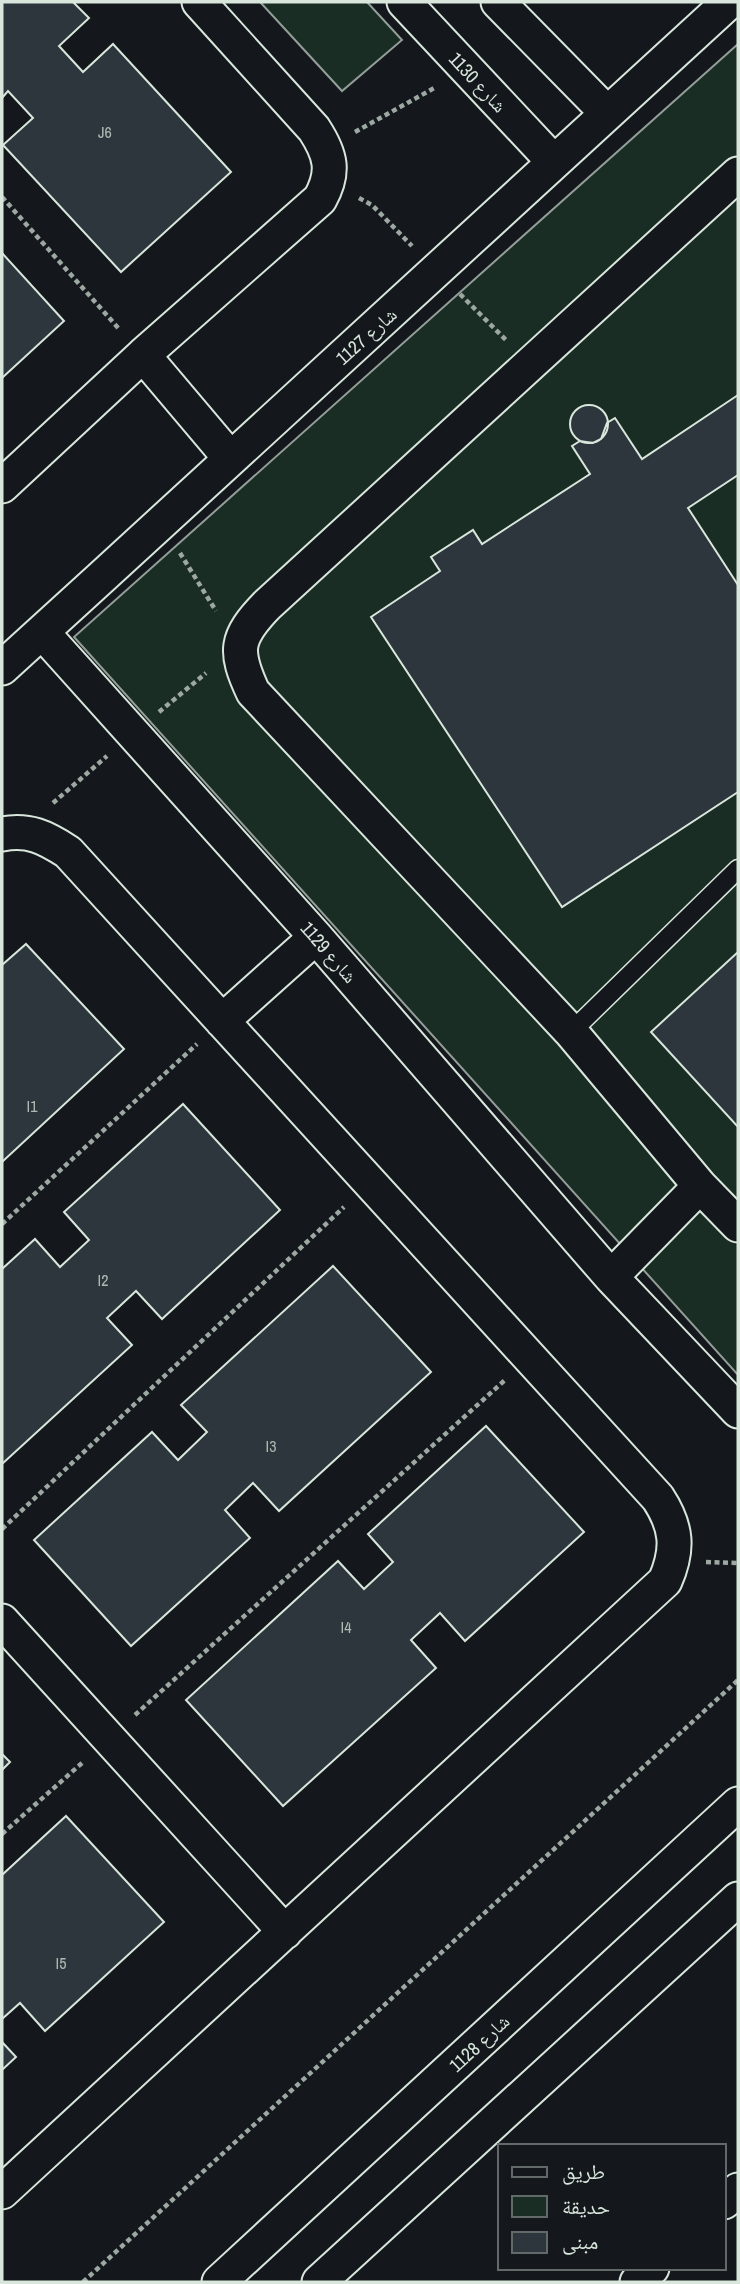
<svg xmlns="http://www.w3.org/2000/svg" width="740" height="2284" viewBox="0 0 740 2284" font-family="'Archivo Narrow','Noto Naskh Arabic',sans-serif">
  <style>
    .green { fill: #1a2d24; stroke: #939e99; stroke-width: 2 }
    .building { fill: #2c363c; stroke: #d8e6dc; stroke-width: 2 }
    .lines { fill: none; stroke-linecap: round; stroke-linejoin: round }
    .service-casing { stroke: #d8e6dc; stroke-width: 21 }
    .minor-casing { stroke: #d8e6dc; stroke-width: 37 }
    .path { stroke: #9da8a2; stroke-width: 4.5; stroke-dasharray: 5 3.5; stroke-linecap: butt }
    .service { stroke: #14181c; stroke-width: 18 }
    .minor { stroke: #14181c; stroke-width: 33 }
    .labels { text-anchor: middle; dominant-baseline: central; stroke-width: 5; stroke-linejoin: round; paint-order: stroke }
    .number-label { font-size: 16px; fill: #adbab4 }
    .street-label { font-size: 19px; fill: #d8e6dc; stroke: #14181c }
  </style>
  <rect width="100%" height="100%" fill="#14181c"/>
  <path class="green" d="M 260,2 L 367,2 L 402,40 L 342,91 Z
    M 738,44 L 738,1375 L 74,637 Z"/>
  <path class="building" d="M 2,2 L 73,2 L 89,18 L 59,46 L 83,72 L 113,44 L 231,172 L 121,272 L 3,145 L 33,118 L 8,91 L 2,98 Z
    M 2,253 L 64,321 L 2,378 Z
    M 738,395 L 738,475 L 688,508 L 738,585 L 738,792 L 562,907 L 371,617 L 440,571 L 431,557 L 473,530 L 482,544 L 590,474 L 572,446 L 580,441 L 593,443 L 601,439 L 607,423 L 615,418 L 642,459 Z
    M570 424a19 19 0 1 1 38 0a19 19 0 1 1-38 0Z
    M 26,944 L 124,1049 L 2,1162 L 2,965 Z
    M 738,952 L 738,1127 L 651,1032 Z
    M 183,1104 L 280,1210 L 162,1319 L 136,1291 L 107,1318 L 132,1345 L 2,1464 L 2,1269 L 35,1239 L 60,1267 L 89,1240 L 64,1212 Z
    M 333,1266 L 431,1372 L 279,1511 L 253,1483 L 225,1510 L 250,1538 L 131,1646 L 34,1540 L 152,1432 L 178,1460 L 207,1432 L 181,1405 Z
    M 486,1426 L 584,1532 L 465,1641 L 440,1613 L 411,1640 L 436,1668 L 283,1806 L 186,1700 L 338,1561 L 364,1589 L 393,1562 L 368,1534 Z
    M 2,1754 L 10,1762 L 2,1770 Z
    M 66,1816 L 164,1922 L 45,2031 L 20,2003 L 2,2019 L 2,1875 Z
    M 2,2042 L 16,2057 L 2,2070 Z"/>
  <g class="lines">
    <g class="service-casing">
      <path id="service" d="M 571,1032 L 738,869"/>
    </g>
    <g class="minor-casing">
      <path id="minor" d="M 404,2 L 553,161
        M 498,2 L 606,112
        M 738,174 L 267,605 C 235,638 234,651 253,692 L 571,1032 L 700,1186 L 738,1225
        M 143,355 L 230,458
        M 2,486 L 143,355 L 320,199 C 335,172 331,155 314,129 L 199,2
        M 42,632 L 316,937 L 611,1277 L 738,1411
        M 2,668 C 245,447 486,224 729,2
        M 2,834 C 29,829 45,837 68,852 L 658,1498 C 677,1527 679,1549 665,1581 L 2,2192
        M 222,1021 L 316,937
        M 611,1277 L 700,1186
        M 2,1621 L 285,1932
        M 724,2202 L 738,2190
        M 219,2282 L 738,1804
        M 319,2282 L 738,1899
        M 637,2282 L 652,2268"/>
    </g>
    <path class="path" d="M 355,132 L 436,87
      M 2,197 L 120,330
      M 359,198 L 372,205 L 412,246
      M 460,294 L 506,340
      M 180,553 L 216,611
      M 159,712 L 206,673
      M 53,803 L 107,756
      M 2,1224 L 197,1044
      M 2,1529 L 344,1207
      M 706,1562 L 738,1563
      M 135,1715 L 505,1380
      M 2,1834 L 82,1763
      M 83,2282 L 738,1680"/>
    <use href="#service" class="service"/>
    <use href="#minor" class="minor"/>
  </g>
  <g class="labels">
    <g class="number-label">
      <text x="105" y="132">J6</text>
      <text x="32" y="1106">I1</text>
      <text x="103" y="1280">I2</text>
      <text x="271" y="1446">I3</text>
      <text x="346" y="1627">I4</text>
      <text x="61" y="1963">I5</text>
    </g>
    <g class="street-label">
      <text transform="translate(478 82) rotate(47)">شارع 1130</text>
      <text transform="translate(366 336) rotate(-42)">شارع 1127</text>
      <text transform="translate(329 952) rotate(49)">شارع 1129</text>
      <text transform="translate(479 2043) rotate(-43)">شارع 1128</text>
    </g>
  </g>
  <rect width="740" height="2284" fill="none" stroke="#d8e6dc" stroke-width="7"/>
  <rect x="498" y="2144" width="228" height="126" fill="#14181c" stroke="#626a69" stroke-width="2"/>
  <rect x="512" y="2167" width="35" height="10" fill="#14181c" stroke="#626a69" stroke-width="2"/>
  <text x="562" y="2179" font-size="21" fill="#d8e6dc">طريق</text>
  <rect x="512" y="2196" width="35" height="21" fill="#1a2d24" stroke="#626a69" stroke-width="2"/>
  <text x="562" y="2214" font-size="21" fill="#d8e6dc">حديقة</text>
  <rect x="512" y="2232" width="35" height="21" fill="#2c363c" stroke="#626a69" stroke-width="2"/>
  <text x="562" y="2249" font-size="21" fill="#d8e6dc">مبنى</text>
</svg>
